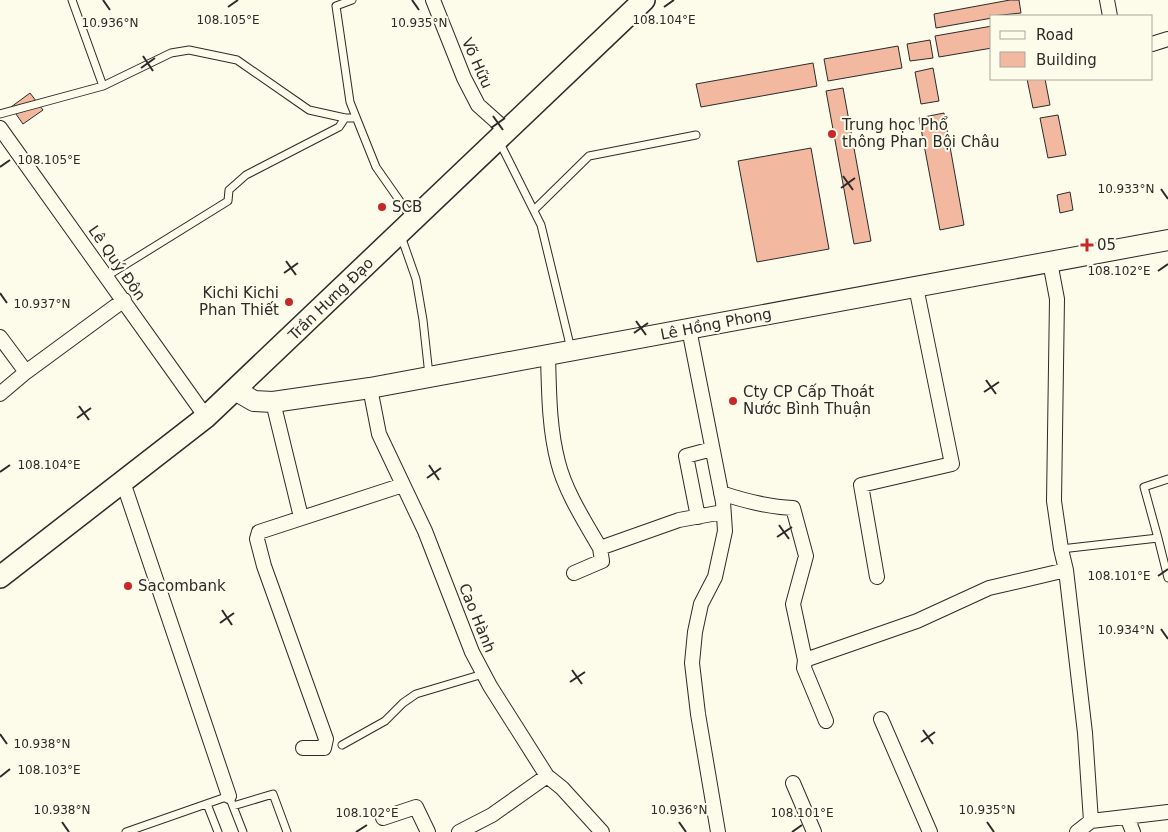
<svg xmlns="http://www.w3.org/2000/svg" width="1168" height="832" viewBox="0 0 1168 832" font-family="'DejaVu Sans',sans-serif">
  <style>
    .building { fill: #f2b8a0; stroke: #2b2b2b }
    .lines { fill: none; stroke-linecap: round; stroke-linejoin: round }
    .lane-casing { stroke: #2b2b2b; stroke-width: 9 }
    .street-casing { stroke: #2b2b2b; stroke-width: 16 }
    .secondary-casing { stroke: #2b2b2b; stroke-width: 22 }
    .primary-casing { stroke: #2b2b2b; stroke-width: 24 }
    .lane { stroke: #fdfbea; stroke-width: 7 }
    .street { stroke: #fdfbea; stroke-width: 14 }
    .secondary { stroke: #fdfbea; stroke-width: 20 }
    .primary { stroke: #fdfbea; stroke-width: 21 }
    .ticks { fill: none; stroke: #2b2b2b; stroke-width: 2 }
    .poi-dot { fill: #c62828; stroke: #fdfbea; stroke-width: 2 }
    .labels { text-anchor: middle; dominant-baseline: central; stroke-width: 4; stroke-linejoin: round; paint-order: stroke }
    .street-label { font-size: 15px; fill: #2b2b2b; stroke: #fdfbea }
    .poi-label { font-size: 15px; fill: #2b2b2b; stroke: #fdfbea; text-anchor: start }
    .ticks-label { font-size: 12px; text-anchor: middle; fill: #2b2b2b; stroke: #fdfbea; stroke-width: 4; stroke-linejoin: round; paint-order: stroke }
  </style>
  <rect width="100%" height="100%" fill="#fdfbea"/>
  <path class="building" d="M 1010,0 L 1019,0 L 1021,13 L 992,16 L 992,18 L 936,28 L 934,14 Z
    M 992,26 L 992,48 L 939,57 L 935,36 Z
    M 930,40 L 933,58 L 910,61 L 907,44 Z
    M 898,46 L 902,68 L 828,81 L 824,59 Z
    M 813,63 L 817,86 L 701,107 L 696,84 Z
    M 933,68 L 939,101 L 921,104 L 915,72 Z
    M 1027,79 L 1045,79 L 1050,105 L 1033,108 Z
    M 843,88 L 871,241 L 854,244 L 826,91 Z
    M 30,93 L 43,110 L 23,124 L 11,107 Z
    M 944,113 L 964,225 L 940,230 L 919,118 Z
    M 1058,115 L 1066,155 L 1048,158 L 1040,118 Z
    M 811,148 L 829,249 L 757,262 L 738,161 Z
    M 1070,192 L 1073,210 L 1060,213 L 1057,195 Z"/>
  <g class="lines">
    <g class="lane-casing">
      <path id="lane" d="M 72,0 L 103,86
        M 352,0 L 336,6 L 350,102 L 376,167 L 411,217
        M 0,114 L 103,86 L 171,53 L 189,50 L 237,60 L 309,110 L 345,118 L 356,118
        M 499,141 L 541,225 L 571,349
        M 534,210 L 589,156 L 696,135
        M 401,236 L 416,279 L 423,320 L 429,375
        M 107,276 L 228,201 L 229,190 L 246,175 L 339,127 L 345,118
        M 1158,538 L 1144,487 L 1168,479
        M 1061,549 L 1158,538 L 1168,578
        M 342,745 L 385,721 L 403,703 L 416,694 L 483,674
        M 207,804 L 218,832
        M 233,806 L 273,794 L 287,832
        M 126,832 L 229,796 L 243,832"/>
    </g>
    <g class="street-casing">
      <path id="street" d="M 433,0 L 464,78 L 478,105 L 506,130
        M 1107,0 L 1110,16
        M 1152,44 L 1168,39
        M 0,128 L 206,417
        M 1050,262 L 1057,299 L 1054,501 L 1061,549 L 1066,570 L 1085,733 L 1091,821
        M 689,329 L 723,502 L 725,531 L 715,577 L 701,604 L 695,632 L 692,663 L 698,714 L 718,832
        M 0,337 L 26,372
        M 548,355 C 549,391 549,428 558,462 C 565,491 585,522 600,548 L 679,520 L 723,512
        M 370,388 L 379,434 L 425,531 L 472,652 L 490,686 L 547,776 L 562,788 L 602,832
        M 0,394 L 26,372 L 124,300
        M 273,402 L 301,517
        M 123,482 L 229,796
        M 721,493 C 745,501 767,507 793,508 L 806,556 L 793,604 L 805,660
        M 698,517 L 686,456 L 712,449
        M 574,573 L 602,561 L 600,548
        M 877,577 L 861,485 L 952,464 L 916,287
        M 881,719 L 930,832
        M 826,721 L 804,668 L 805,660 L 917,621 L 989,588 L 1066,570
        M 303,748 L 324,748 L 326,739 L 264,566 L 257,539 L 259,532 L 403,485
        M 793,783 L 814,832
        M 1127,817 L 1133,832
        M 383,818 L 416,807 L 428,832
        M 459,832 L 492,815 L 547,776
        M 1077,832 L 1091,821 L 1168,812"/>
    </g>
    <g class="secondary-casing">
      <path id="secondary" d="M 235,390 L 254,401 L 273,402 L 370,388 L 1168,240"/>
    </g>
    <g class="primary-casing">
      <path id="primary" d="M 0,577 L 206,417 L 644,0"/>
    </g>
    <use href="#lane" class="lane"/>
    <use href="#street" class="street"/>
    <use href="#secondary" class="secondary"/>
    <use href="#primary" class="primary"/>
  </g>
  <path class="ticks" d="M 103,0 L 110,10M 412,0 L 419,10M 228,7 L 238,0M 664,7 L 674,0M 143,56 L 153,71M 141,68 L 155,58M 493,116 L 503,130M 491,128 L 505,118M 0,167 L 10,160M 843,176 L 853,190M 841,188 L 855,178M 1161,189 L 1168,199M 286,261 L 296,275M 1158,271 L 1168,264M 284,273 L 298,263M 0,293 L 7,303M 636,321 L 646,335M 634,333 L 648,323M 986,380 L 996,394M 984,392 L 999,382M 79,406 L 89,420M 77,418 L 91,408M 429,465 L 439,480M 0,472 L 10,465M 427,478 L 441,468M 779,525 L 789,539M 777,537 L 792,527M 1158,576 L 1168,569M 222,610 L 232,625M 220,623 L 234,613M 1161,629 L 1168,639M 572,670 L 582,684M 570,682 L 585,672M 923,730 L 933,744M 0,734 L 7,744M 921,742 L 935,732M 0,777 L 10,769M 62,822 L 69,832M 679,822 L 686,832M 987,822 L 994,832M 356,832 L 367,825M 792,832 L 802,825"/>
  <g class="poi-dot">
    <circle cx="832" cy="134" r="5"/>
    <circle cx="382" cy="207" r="5"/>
    <path d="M1084.5 237.5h5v5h5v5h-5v5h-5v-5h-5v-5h5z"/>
    <circle cx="289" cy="302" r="5"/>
    <circle cx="733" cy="401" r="5"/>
    <circle cx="128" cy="586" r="5"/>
  </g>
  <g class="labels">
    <g class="street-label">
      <text transform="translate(477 63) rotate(66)">Võ Hữu</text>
      <text transform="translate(117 263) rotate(55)">Lê Quý Đôn</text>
      <text transform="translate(331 299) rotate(-44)">Trần Hưng Đạo</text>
      <text transform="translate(716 324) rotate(-11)">Lê Hồng Phong</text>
      <text transform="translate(477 618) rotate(68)">Cao Hành</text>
    </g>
    <g class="poi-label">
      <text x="842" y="125">Trung học Phổ<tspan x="842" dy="17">thông Phan Bội Châu</tspan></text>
      <text x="392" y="207">SCB</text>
      <text x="1097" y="245">05</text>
      <text x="279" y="293" text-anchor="end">Kichi Kichi<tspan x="279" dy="17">Phan Thiết</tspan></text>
      <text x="743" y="392">Cty CP Cấp Thoát<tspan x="743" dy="17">Nước Bình Thuận</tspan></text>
      <text x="138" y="586">Sacombank</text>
    </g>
  </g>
  <g class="ticks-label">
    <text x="228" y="24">108.105°E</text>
    <text x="664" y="24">108.104°E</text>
    <text x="110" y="27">10.936°N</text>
    <text x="419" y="27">10.935°N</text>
    <text x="49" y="164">108.105°E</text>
    <text x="1126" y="193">10.933°N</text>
    <text x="1119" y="275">108.102°E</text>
    <text x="42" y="308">10.937°N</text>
    <text x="49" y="469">108.104°E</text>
    <text x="1119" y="580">108.101°E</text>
    <text x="1126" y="634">10.934°N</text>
    <text x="42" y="748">10.938°N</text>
    <text x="49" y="774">108.103°E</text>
    <text x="62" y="814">10.938°N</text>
    <text x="679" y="814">10.936°N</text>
    <text x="987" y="814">10.935°N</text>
    <text x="367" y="817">108.102°E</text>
    <text x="802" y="817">108.101°E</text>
  </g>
  <rect x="990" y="15" width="162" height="65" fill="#fdfbea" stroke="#a9a89e"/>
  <rect x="1000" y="31" width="25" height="8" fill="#fdfbea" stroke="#a9a89e"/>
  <text x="1036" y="40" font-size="15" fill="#2b2b2b">Road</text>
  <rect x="1000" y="52" width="25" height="15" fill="#f2b8a0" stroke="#a9a89e"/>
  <text x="1036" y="65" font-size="15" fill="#2b2b2b">Building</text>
</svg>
